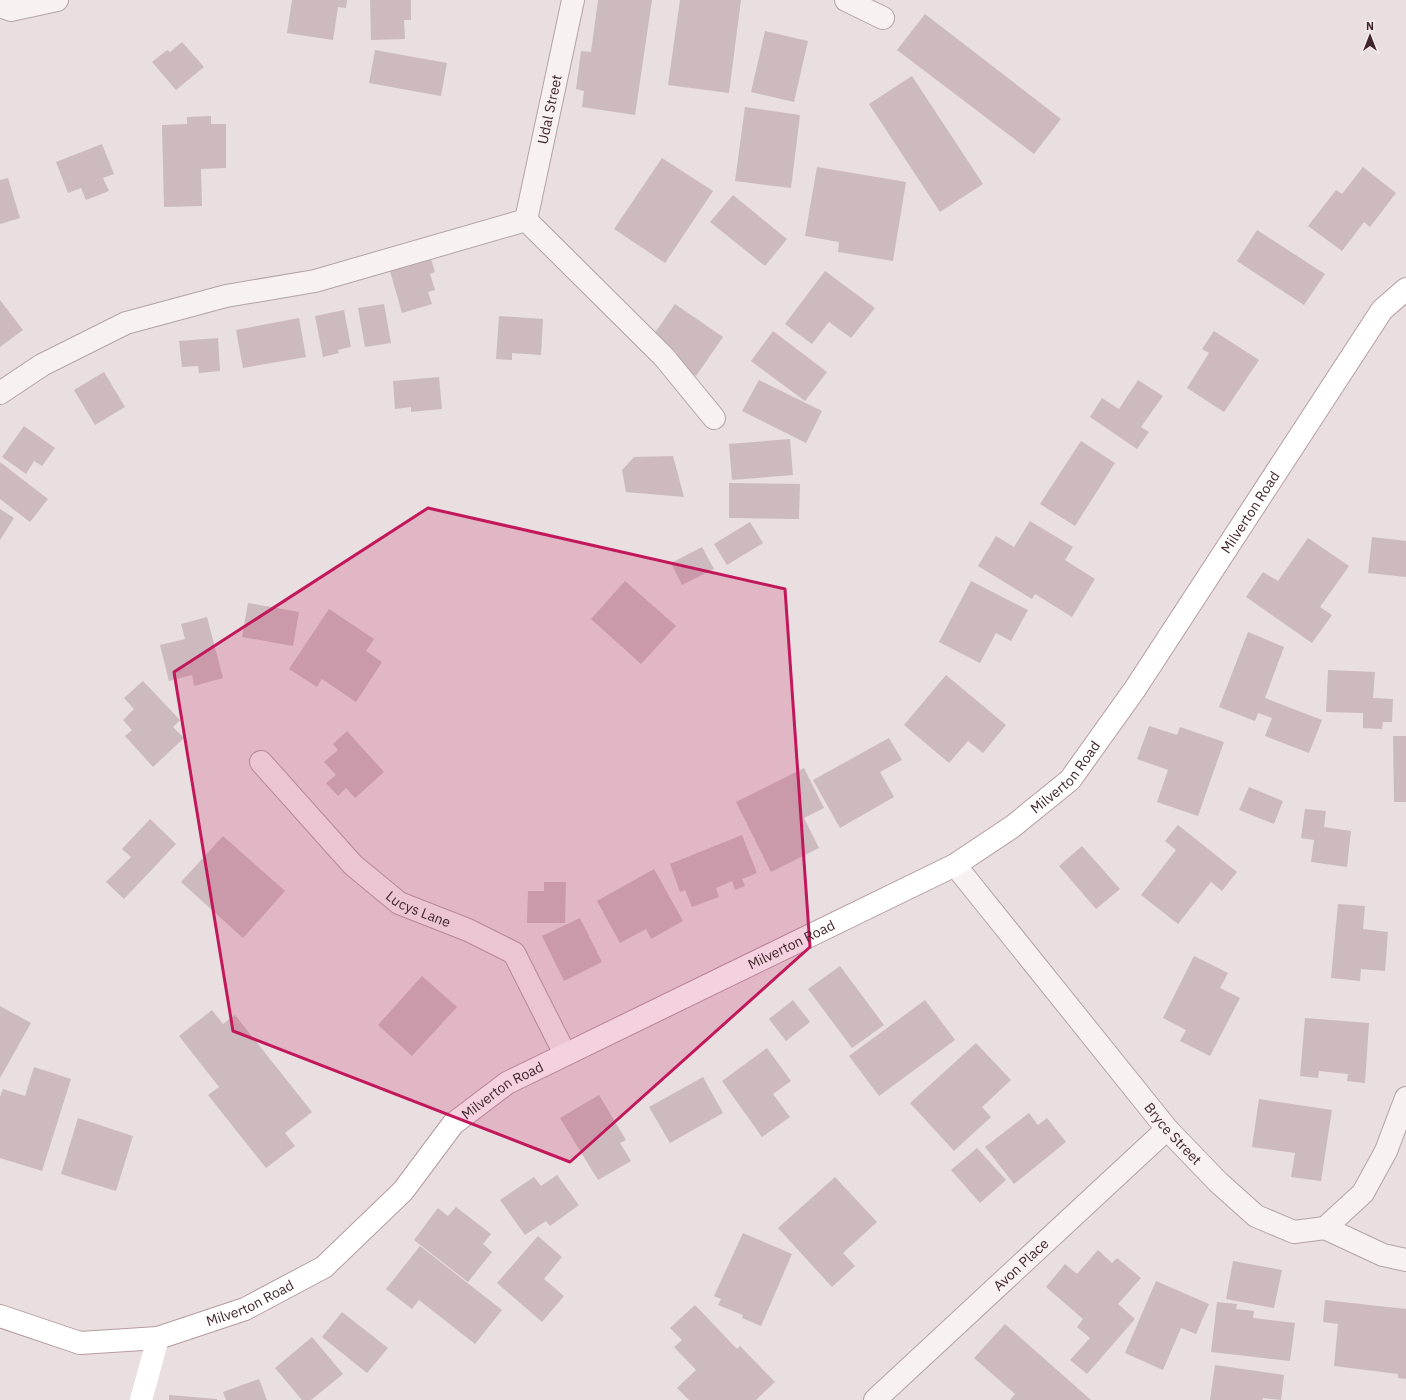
<svg xmlns="http://www.w3.org/2000/svg" width="1406" height="1400" viewBox="0 0 1406 1400" font-family="'IBM Plex Sans',sans-serif">
  <style>
    .building { fill: #ccbabe }
    .lines { fill: none; stroke-linecap: round; stroke-linejoin: round }
    .street-casing { stroke: #b3a3a6; stroke-width: 24 }
    .primary-casing { stroke: #b69ca2; stroke-width: 24 }
    .street { stroke: #f7f1f2; stroke-width: 22 }
    .secondary { stroke: #fff; stroke-width: 22 }
    .primary { stroke: #fff; stroke-width: 22 }
    .marked { fill: #c2185b; fill-opacity: 0.2; stroke: #c2185b; stroke-width: 3; stroke-linejoin: round }
    .labels { text-anchor: middle; dominant-baseline: central; stroke-width: 3.5; stroke-linejoin: round; paint-order: stroke }
    .street-label { font-size: 14px; fill: #41262b; stroke: #f6edef }
  </style>
  <rect width="100%" height="100%" fill="#e9dee0"/>
  <path class="building" d="M 292,0 L 347,0 L 346,8 L 338,7 L 333,40 L 287,33 Z
    M 370,0 L 411,0 L 411,20 L 404,20 L 405,39 L 371,40 Z
    M 598,0 L 652,0 L 635,115 L 582,107 L 584,91 L 576,89 L 581,51 L 591,52 Z
    M 680,0 L 741,0 L 729,93 L 668,85 Z
    M 925,14 L 1061,119 L 1034,154 L 897,50 Z
    M 765,31 L 808,41 L 794,102 L 751,92 Z
    M 182,42 L 204,67 L 176,90 L 152,62 L 167,50 L 170,52 Z
    M 375,50 L 447,63 L 441,96 L 369,83 Z
    M 912,76 L 983,184 L 940,212 L 869,104 Z
    M 745,107 L 800,115 L 791,188 L 735,181 Z
    M 211,116 L 211,124 L 226,124 L 226,168 L 201,169 L 202,206 L 164,207 L 162,125 L 187,124 L 187,117 Z
    M 102,144 L 114,174 L 103,178 L 109,191 L 86,200 L 81,188 L 68,193 L 56,162 Z
    M 662,158 L 713,191 L 665,263 L 614,229 Z
    M 817,167 L 906,182 L 893,261 L 838,252 L 839,242 L 805,236 Z
    M 1363,167 L 1396,193 L 1370,227 L 1364,222 L 1342,251 L 1308,226 L 1336,190 L 1342,194 Z
    M 8,178 L 20,218 L 0,224 L 0,180 Z
    M 733,195 L 787,239 L 765,266 L 710,222 Z
    M 1257,230 L 1325,274 L 1304,305 L 1237,261 Z
    M 431,259 L 435,272 L 430,274 L 435,290 L 428,292 L 432,304 L 402,313 L 390,271 Z
    M 825,271 L 875,308 L 851,338 L 829,322 L 812,344 L 785,324 Z
    M 0,300 L 23,330 L 0,347 Z
    M 384,304 L 391,343 L 365,347 L 358,308 Z
    M 675,304 L 723,337 L 696,376 L 673,360 L 677,353 L 652,337 Z
    M 344,310 L 351,347 L 338,350 L 339,353 L 323,357 L 315,316 Z
    M 499,316 L 543,319 L 541,355 L 512,353 L 512,360 L 496,359 Z
    M 299,318 L 306,357 L 243,368 L 236,330 Z
    M 773,331 L 827,372 L 805,401 L 751,361 Z
    M 1214,331 L 1259,360 L 1224,412 L 1187,388 L 1209,353 L 1202,349 Z
    M 218,338 L 220,371 L 199,373 L 198,366 L 182,367 L 179,341 Z
    M 104,372 L 125,407 L 95,425 L 74,390 Z
    M 439,377 L 442,409 L 411,412 L 411,407 L 395,409 L 393,381 Z
    M 759,380 L 822,411 L 806,443 L 742,411 Z
    M 1138,380 L 1163,396 L 1141,427 L 1149,432 L 1137,449 L 1090,417 L 1102,398 L 1119,409 Z
    M 24,426 L 55,448 L 42,466 L 34,461 L 26,474 L 2,457 Z
    M 790,439 L 793,475 L 732,480 L 729,444 Z
    M 1081,441 L 1115,463 L 1075,526 L 1040,504 Z
    M 673,456 L 684,497 L 626,492 L 622,470 L 634,457 Z
    M 0,462 L 48,499 L 30,522 L 0,499 Z
    M 729,483 L 800,484 L 799,519 L 729,518 Z
    M 0,509 L 14,518 L 0,540 Z
    M 1030,521 L 1073,547 L 1065,560 L 1095,579 L 1072,617 L 1035,594 L 1032,599 L 978,566 L 996,536 L 1014,547 Z
    M 750,522 L 763,543 L 727,565 L 714,544 Z
    M 1372,537 L 1406,541 L 1406,577 L 1368,573 Z
    M 1308,538 L 1349,566 L 1320,607 L 1332,615 L 1312,643 L 1246,597 L 1263,572 L 1278,581 Z
    M 702,547 L 714,569 L 682,585 L 671,563 Z
    M 625,581 L 676,626 L 641,664 L 591,619 Z
    M 971,581 L 1028,610 L 1011,641 L 996,633 L 980,663 L 939,642 Z
    M 248,603 L 299,612 L 293,646 L 242,637 Z
    M 329,609 L 374,639 L 366,651 L 382,662 L 356,702 L 322,679 L 317,687 L 289,669 Z
    M 207,617 L 223,678 L 194,686 L 192,675 L 169,681 L 160,645 L 185,639 L 181,624 Z
    M 1248,632 L 1284,647 L 1265,698 L 1322,720 L 1309,753 L 1265,736 L 1272,718 L 1258,713 L 1255,721 L 1219,707 Z
    M 1328,670 L 1375,672 L 1373,698 L 1393,699 L 1392,722 L 1383,722 L 1382,729 L 1363,728 L 1363,713 L 1326,712 Z
    M 946,675 L 1006,725 L 983,753 L 968,741 L 949,763 L 904,725 Z
    M 143,681 L 180,720 L 173,727 L 184,738 L 153,767 L 125,736 L 132,730 L 123,720 L 134,709 L 124,698 Z
    M 1149,726 L 1177,735 L 1180,727 L 1224,742 L 1198,816 L 1157,802 L 1168,770 L 1137,759 Z
    M 347,731 L 384,772 L 355,798 L 346,788 L 338,796 L 326,783 L 336,775 L 324,762 L 338,750 L 333,744 Z
    M 1393,736 L 1406,736 L 1406,802 L 1394,802 Z
    M 889,738 L 902,760 L 880,772 L 894,797 L 840,828 L 813,780 Z
    M 804,768 L 824,808 L 804,818 L 819,848 L 771,872 L 736,802 Z
    M 1249,787 L 1283,801 L 1274,824 L 1239,810 Z
    M 1305,809 L 1326,811 L 1324,827 L 1351,831 L 1347,867 L 1311,862 L 1314,840 L 1301,838 Z
    M 150,819 L 176,844 L 124,899 L 106,882 L 131,857 L 122,849 Z
    M 1178,825 L 1237,872 L 1222,891 L 1211,882 L 1178,924 L 1141,895 L 1176,850 L 1165,841 Z
    M 742,835 L 757,873 L 742,879 L 745,886 L 735,890 L 732,881 L 716,888 L 719,897 L 692,907 L 685,890 L 680,892 L 670,864 Z
    M 223,836 L 285,891 L 243,938 L 181,882 Z
    M 1082,846 L 1120,889 L 1096,909 L 1059,866 Z
    M 654,869 L 683,921 L 651,939 L 646,929 L 620,943 L 597,901 Z
    M 544,882 L 566,882 L 565,923 L 527,923 L 528,891 L 544,891 Z
    M 1338,904 L 1365,906 L 1363,929 L 1388,932 L 1385,971 L 1361,969 L 1360,981 L 1331,978 Z
    M 580,918 L 602,962 L 564,981 L 542,936 Z
    M 1194,956 L 1228,973 L 1220,988 L 1240,998 L 1210,1056 L 1180,1041 L 1186,1030 L 1163,1018 Z
    M 840,966 L 884,1025 L 852,1048 L 808,989 Z
    M 422,976 L 457,1007 L 412,1056 L 378,1025 Z
    M 793,1000 L 810,1022 L 786,1041 L 769,1019 Z
    M 925,1000 L 955,1040 L 879,1096 L 849,1056 Z
    M 0,1006 L 31,1023 L 0,1078 Z
    M 212,1010 L 223,1024 L 235,1015 L 312,1112 L 285,1133 L 295,1146 L 266,1168 L 208,1095 L 219,1087 L 179,1036 Z
    M 1305,1018 L 1369,1023 L 1365,1083 L 1347,1081 L 1348,1074 L 1319,1071 L 1318,1078 L 1300,1076 Z
    M 976,1043 L 1011,1080 L 982,1107 L 991,1117 L 954,1151 L 910,1103 Z
    M 767,1048 L 791,1081 L 773,1094 L 790,1117 L 762,1137 L 722,1081 Z
    M 34,1067 L 71,1079 L 42,1171 L 0,1158 L 0,1097 L 3,1089 L 25,1096 Z
    M 703,1077 L 723,1113 L 670,1143 L 649,1107 Z
    M 599,1095 L 626,1140 L 620,1143 L 631,1161 L 598,1180 L 560,1118 Z
    M 1259,1099 L 1332,1110 L 1321,1181 L 1291,1177 L 1295,1153 L 1252,1147 Z
    M 1029,1113 L 1038,1125 L 1047,1118 L 1066,1142 L 1014,1184 L 985,1147 Z
    M 78,1118 L 133,1136 L 116,1191 L 61,1174 Z
    M 977,1148 L 1006,1180 L 980,1203 L 951,1170 Z
    M 557,1175 L 579,1205 L 550,1226 L 546,1221 L 525,1235 L 500,1200 L 534,1177 L 541,1186 Z
    M 835,1177 L 877,1222 L 843,1253 L 855,1266 L 832,1287 L 778,1228 Z
    M 456,1207 L 491,1234 L 483,1244 L 492,1252 L 468,1282 L 414,1240 L 438,1208 L 448,1216 Z
    M 743,1233 L 792,1254 L 761,1326 L 742,1318 L 743,1315 L 718,1305 L 721,1299 L 714,1296 Z
    M 538,1236 L 562,1257 L 544,1279 L 564,1296 L 542,1322 L 497,1283 Z
    M 420,1246 L 502,1310 L 475,1344 L 419,1300 L 412,1309 L 386,1289 Z
    M 1098,1250 L 1112,1263 L 1117,1258 L 1141,1278 L 1118,1304 L 1135,1319 L 1087,1374 L 1070,1360 L 1090,1338 L 1077,1327 L 1083,1319 L 1046,1287 L 1065,1264 L 1077,1274 Z
    M 1233,1261 L 1282,1270 L 1274,1308 L 1226,1299 Z
    M 1156,1281 L 1209,1304 L 1196,1334 L 1181,1328 L 1163,1370 L 1125,1353 Z
    M 1325,1300 L 1406,1309 L 1406,1379 L 1398,1378 L 1398,1374 L 1334,1366 L 1338,1324 L 1323,1322 Z
    M 1217,1302 L 1237,1304 L 1236,1309 L 1254,1311 L 1253,1318 L 1295,1323 L 1290,1361 L 1211,1352 Z
    M 695,1305 L 737,1349 L 740,1346 L 775,1382 L 756,1400 L 689,1400 L 677,1388 L 696,1370 L 674,1347 L 682,1340 L 670,1328 Z
    M 342,1312 L 388,1348 L 367,1373 L 322,1337 Z
    M 1005,1324 L 1091,1400 L 1010,1400 L 1015,1394 L 974,1358 Z
    M 312,1337 L 343,1374 L 311,1400 L 302,1400 L 275,1368 Z
    M 1215,1365 L 1284,1375 L 1281,1400 L 1263,1398 L 1262,1400 L 1210,1400 Z
    M 259,1379 L 267,1400 L 226,1400 L 223,1392 Z
    M 169,1395 L 217,1399 L 217,1400 L 169,1400 Z"/>
  <g class="lines">
    <g class="street-casing">
      <g id="street">
        <path d="M 846,0 L 883,18"/>
        <path d="M 0,6 L 11,10 L 57,0"/>
        <path d="M 526,220 L 664,357 L 714,418"/>
        <path id="s1" d="M 526,220 L 573,0"/>
        <path d="M 0,393 L 42,365 L 126,323 L 226,296 L 315,281 L 526,220"/>
        <path id="s2" d="M 261,762 L 353,865 L 399,903 L 468,930 L 514,953 L 565,1054"/>
        <path id="s3" d="M 955,865 L 1167,1129 L 1218,1182 L 1256,1216 L 1294,1232 L 1325,1228 L 1363,1193 L 1386,1151 L 1406,1098"/>
        <path d="M 1325,1228 L 1383,1255 L 1406,1260"/>
        <path id="s4" d="M 875,1400 L 1167,1129"/>
      </g>
    </g>
    <g class="primary-casing">
      <g id="primary">
        <path id="s5" d="M 0,1316 L 80,1343 L 158,1338 L 245,1309 L 324,1267 L 403,1191 L 453,1124 L 507,1083 L 955,865 L 1012,827 L 1070,780 L 1135,689 L 1382,310 L 1406,289"/>
      </g>
    </g>
    <use href="#street" class="street"/>
    <path class="secondary" d="M 141,1400 L 158,1338"/>
    <use href="#primary" class="primary"/>
  </g>
  <path class="marked" d="M 428,508 L 785,589 L 810,947 L 570,1162 L 233,1031 L 174,672 Z"/>
  <g class="labels">
    <g class="street-label">
      <text stroke="none"><textPath href="#s1" startOffset="113">Udal Street</textPath></text>
      <text stroke="none"><textPath href="#s5" startOffset="1569">Milverton Road</textPath></text>
      <text stroke="none"><textPath href="#s5" startOffset="1245">Milverton Road</textPath></text>
      <text stroke="none"><textPath href="#s2" startOffset="218">Lucys Lane</textPath></text>
      <text stroke="none"><textPath href="#s5" startOffset="921">Milverton Road</textPath></text>
      <text stroke="none"><textPath href="#s5" startOffset="597">Milverton Road</textPath></text>
      <text stroke="none"><textPath href="#s3" startOffset="346">Bryce Street</textPath></text>
      <text stroke="none"><textPath href="#s4" startOffset="199">Avon Place</textPath></text>
      <text stroke="none"><textPath href="#s5" startOffset="261">Milverton Road</textPath></text>
    </g>
  </g>
  <g transform="translate(1370 36)" stroke="#f6edef" stroke-width="3" paint-order="stroke">
  <path d="M0-3L7 15L0 10L-7 15Z" fill="#41262b"/>
  <text y="-6" font-size="11" font-weight="bold" text-anchor="middle" fill="#41262b">N</text>
  </g>
</svg>
